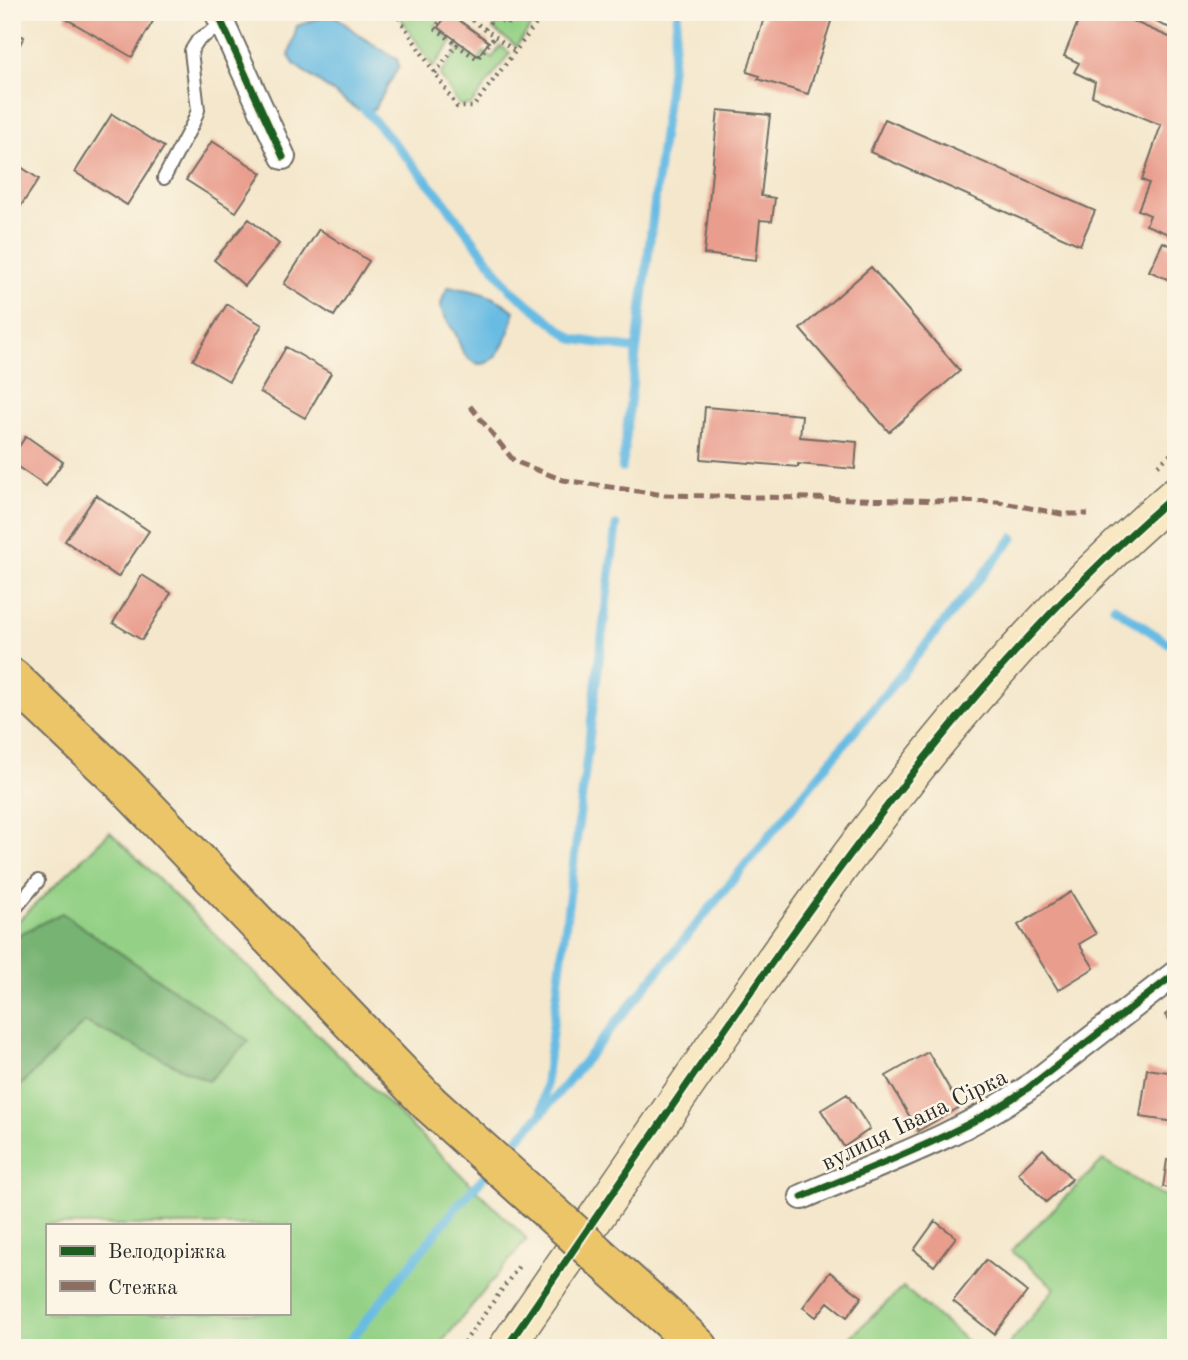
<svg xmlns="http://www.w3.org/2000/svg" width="1188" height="1360" viewBox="0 0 1188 1360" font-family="'Old Standard TT',serif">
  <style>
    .green { fill: #94d186; stroke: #607e58; stroke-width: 2; fill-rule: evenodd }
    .forest { fill: #77b373; stroke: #516f4f; stroke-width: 2 }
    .water { fill: #67bbe3; stroke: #497387; stroke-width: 2 }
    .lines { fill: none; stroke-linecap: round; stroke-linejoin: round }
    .stream { stroke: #67bbe3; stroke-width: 9 }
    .building { fill: #e99d8d }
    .lane-casing { stroke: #716d63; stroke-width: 16 }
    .street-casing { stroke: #716d63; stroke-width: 28 }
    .secondary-casing { stroke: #716d63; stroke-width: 38 }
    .highway-casing { stroke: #716d63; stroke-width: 42 }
    .path { stroke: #716d63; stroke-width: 4.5; stroke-dasharray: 2 5; stroke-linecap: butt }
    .lane { stroke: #fff; stroke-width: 12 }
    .street { stroke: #fff; stroke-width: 24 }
    .secondary { stroke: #f8e8c3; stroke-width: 35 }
    .highway { stroke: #edc569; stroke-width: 38 }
    .highway-bridge-casing { stroke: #716d63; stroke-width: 42; stroke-linecap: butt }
    .highway-bridge { stroke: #edc569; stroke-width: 38 }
    .quiet { stroke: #8d6e63; stroke-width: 5; stroke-dasharray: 10 5; stroke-linecap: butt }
    .cycleway-casing { stroke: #fcf5e5; stroke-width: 11 }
    .cycleway { stroke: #1b5e20; stroke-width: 7 }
    .labels { text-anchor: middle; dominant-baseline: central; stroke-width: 5; stroke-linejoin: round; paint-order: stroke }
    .street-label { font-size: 24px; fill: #2b2b2b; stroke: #fcf5e5 }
  </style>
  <rect width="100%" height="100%" fill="#fcf5e5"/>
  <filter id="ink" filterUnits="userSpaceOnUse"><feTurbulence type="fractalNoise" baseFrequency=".0143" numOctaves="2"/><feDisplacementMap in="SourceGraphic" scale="14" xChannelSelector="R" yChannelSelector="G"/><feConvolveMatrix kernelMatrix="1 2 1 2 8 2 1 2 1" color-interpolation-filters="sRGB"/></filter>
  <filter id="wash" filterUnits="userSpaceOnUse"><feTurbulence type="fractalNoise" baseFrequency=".00686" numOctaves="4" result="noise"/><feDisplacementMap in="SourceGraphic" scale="28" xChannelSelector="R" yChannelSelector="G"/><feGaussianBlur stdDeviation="1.57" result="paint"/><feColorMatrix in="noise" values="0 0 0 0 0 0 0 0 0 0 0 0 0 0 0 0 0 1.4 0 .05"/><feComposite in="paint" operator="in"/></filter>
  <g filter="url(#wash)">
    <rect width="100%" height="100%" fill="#f4e7cc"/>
    <path class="green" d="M 397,12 L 435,12 L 434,14 L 441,20 L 435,25 L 452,42 L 433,67 Z
      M 507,12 L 542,12 L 516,46 L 493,29 Z
      M 501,46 L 510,53 L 471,105 L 459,105 L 440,75 L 460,48 L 477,61 L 484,52 L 492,58 Z
      M 110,832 L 527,1239 L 437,1348 L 12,1348 L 12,927 ZM 47,1225 L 289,1225 L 289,1313 L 47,1313 Z
      M 1103,1160 L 1154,1191 L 1176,1201 L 1176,1348 L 1006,1348 L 1055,1288 L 1011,1251 Z
      M 903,1287 L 975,1348 L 839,1348 Z"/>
    <path class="forest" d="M 62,913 L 249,1041 L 208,1081 L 85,1022 L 12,1094 L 12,938 Z"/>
    <path class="water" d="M 332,13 L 360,36 L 397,59 L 399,66 L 375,108 L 367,112 L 357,109 L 295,65 L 289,56 L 297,26 Z
      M 448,287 C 471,289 497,296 514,311 C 512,331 492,384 466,356 C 460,350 459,339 454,331 C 450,324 442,315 441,307 C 441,300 445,293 448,287 Z"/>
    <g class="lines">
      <path class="stream" d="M 361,105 L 439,195 L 511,290 L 573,339 L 636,349
        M 622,468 L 678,12
        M 1114,607 L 1166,642 L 1176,646
        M 542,1113 L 1013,538
        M 501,1158 L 542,1113 L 616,526
        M 344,1348 L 454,1210 L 489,1171"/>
    </g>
    <g id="blocks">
      <path class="building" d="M 68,12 L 144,12 L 155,18 L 132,57 L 65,18 Z
        M 766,12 L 834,12 L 808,94 L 758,79 L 760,76 L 747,72 Z
        M 1082,12 L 1112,12 L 1176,40 L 1176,237 L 1146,225 L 1150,215 L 1138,210 L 1149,183 L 1142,180 L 1161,125 L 1092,96 L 1095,82 L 1074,72 L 1079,63 L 1064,56 Z
        M 449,13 L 489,42 L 478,56 L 438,27 Z
        M 12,31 L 24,37 L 12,59 Z
        M 718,110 L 770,115 L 761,196 L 775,198 L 772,221 L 760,220 L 756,260 L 704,254 Z
        M 112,114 L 164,147 L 127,205 L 75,172 Z
        M 885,119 L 1095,211 L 1080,245 L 870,152 Z
        M 212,141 L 262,173 L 236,212 L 186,180 Z
        M 12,161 L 39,179 L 12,219 Z
        M 249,219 L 279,244 L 245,286 L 214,260 Z
        M 319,229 L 369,261 L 334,316 L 284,284 Z
        M 1163,242 L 1176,249 L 1176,283 L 1149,271 Z
        M 871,267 L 960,371 L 889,432 L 800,329 Z
        M 227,304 L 262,325 L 229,381 L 193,360 Z
        M 286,347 L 331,373 L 305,418 L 260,392 Z
        M 705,407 L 802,415 L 800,437 L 857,442 L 855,469 L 798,464 L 798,467 L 701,459 Z
        M 26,436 L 63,462 L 46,486 L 12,463 L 12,457 Z
        M 96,495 L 149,531 L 118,577 L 65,541 Z
        M 142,575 L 171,593 L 142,640 L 113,623 Z
        M 1071,892 L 1096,934 L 1079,944 L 1094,968 L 1058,990 L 1018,925 Z
        M 1176,1007 L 1176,1029 L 1165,1015 Z
        M 928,1052 L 960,1107 L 918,1131 L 886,1076 Z
        M 1147,1069 L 1176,1073 L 1176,1122 L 1140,1117 Z
        M 847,1094 L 870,1129 L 844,1147 L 821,1110 Z
        M 1043,1149 L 1072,1179 L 1046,1202 L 1018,1173 Z
        M 1167,1160 L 1176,1162 L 1176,1189 L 1163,1187 Z
        M 935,1221 L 956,1237 L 934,1266 L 914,1250 Z
        M 986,1260 L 1027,1292 L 994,1334 L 953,1301 Z
        M 830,1272 L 862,1297 L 847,1317 L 828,1302 L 816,1317 L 803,1307 Z"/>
    </g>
  </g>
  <g filter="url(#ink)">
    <use href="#blocks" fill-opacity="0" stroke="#716d63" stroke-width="2"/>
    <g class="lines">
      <g class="lane-casing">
        <path id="lane" d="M 164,178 L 193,123 L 198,110 L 191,51 L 198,40 L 223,24
          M 12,912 L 38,881"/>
      </g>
      <g class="street-casing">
        <path id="street" d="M 217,12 L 283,157
          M 1165,12 L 1176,16
          M 802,1197 C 878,1164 960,1136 1028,1088 L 1176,973"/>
      </g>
      <g class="secondary-casing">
        <path id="secondary" d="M 506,1348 C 579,1241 653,1135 726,1028 C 860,836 996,648 1176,494"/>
      </g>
      <g class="highway-casing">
        <path id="highway" d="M 12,678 L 123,783 L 429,1103
          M 670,1320 L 699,1348"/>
      </g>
      <path class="path" d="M 395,12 L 457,107 L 473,107 L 545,12
        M 448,12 L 435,28 L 457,45
        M 461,12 L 515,51
        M 491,12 L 507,25 L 516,12
        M 485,29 L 495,16
        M 435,73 L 457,45 L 477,59 L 495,36
        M 1158,465 L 1176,450
        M 460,1348 L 521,1263"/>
      <use href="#lane" class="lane"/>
      <use href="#street" class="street"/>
      <use href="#secondary" class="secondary"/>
      <use href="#highway" class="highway"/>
      <g class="highway-bridge-casing">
        <path id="highway-bridge" d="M 429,1103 L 670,1320"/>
      </g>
      <use href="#highway-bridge" class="highway-bridge"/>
      <path class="quiet" d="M 470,406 L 514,461 L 563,480 L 664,495 L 999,502 L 1061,514 L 1088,514"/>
      <g class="cycleway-casing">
        <path id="cycleway" d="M 217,12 L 283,157
          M 802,1197 C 878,1164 960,1136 1028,1088 L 1176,973
          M 506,1348 C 579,1241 653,1135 726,1028 C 860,836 996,648 1176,494"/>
      </g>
      <use href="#cycleway" class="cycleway"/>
    </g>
  </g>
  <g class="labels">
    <g class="street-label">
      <text transform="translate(915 1121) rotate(-26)">вулиця Івана Сірка</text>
    </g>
  </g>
  <rect width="1188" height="1360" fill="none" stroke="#fcf5e5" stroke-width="42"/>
  <rect x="46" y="1224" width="245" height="91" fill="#fcf5e5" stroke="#a8a49b" stroke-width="2"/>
  <rect x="60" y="1246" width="35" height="10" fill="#1b5e20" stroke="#a8a49b" stroke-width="2"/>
  <text x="108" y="1258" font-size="21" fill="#2b2b2b">Велодоріжка</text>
  <rect x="60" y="1281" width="35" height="10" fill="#8d6e63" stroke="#a8a49b" stroke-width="2"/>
  <text x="108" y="1294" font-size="21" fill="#2b2b2b">Стежка</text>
</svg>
